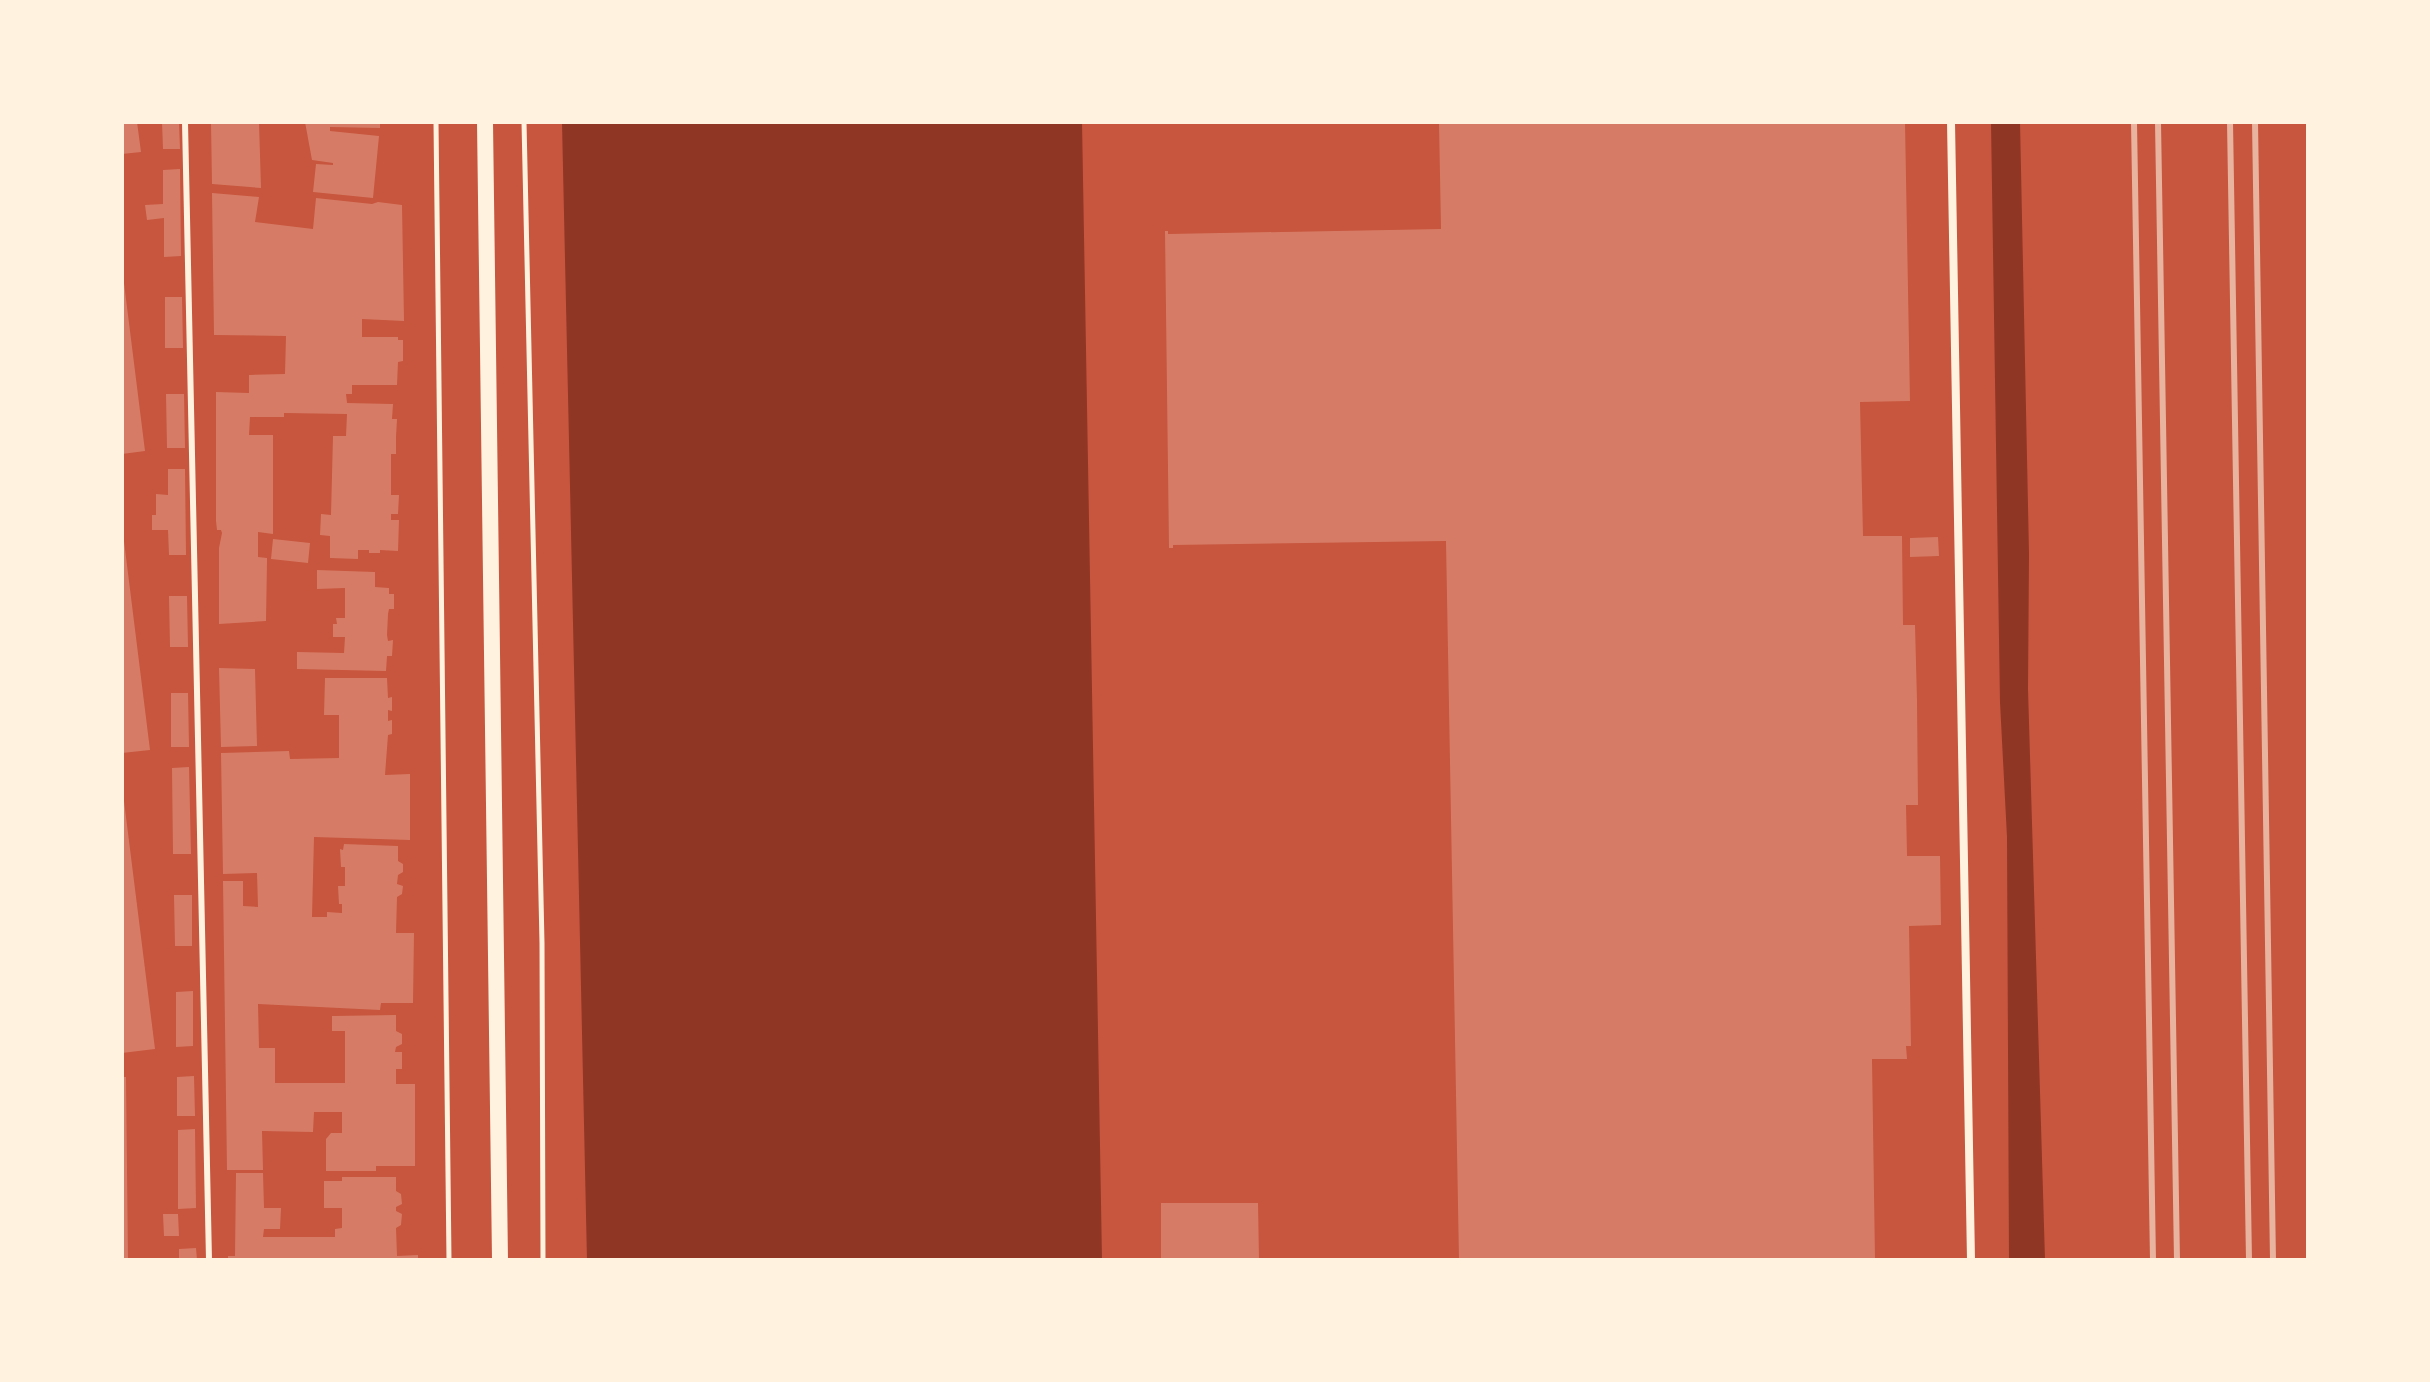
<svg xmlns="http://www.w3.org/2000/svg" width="2430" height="1382" viewBox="0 0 2430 1382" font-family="'Roboto Condensed',sans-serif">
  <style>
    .water { fill: #8f3625 }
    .building { fill: #d67c66 }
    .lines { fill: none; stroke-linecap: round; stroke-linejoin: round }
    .path { stroke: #fff3e0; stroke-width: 5 }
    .service { stroke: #fff3e0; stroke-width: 6 }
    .minor { stroke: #fff3e0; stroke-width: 8 }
    .secondary { stroke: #fff3e0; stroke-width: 16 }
    .rail { stroke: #e9b49f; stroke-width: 6 }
  </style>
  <rect width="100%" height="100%" fill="#c8553d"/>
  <path class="water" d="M 562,122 L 1082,122 L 1102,1260 L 587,1260 Z
    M 1991,122 L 2020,122 L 2029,554 L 2028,689 L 2045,1260 L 2009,1260 L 2007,837 L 2000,702 Z"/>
  <path class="building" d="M 122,122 L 137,122 L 141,152 L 122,154 Z
    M 162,122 L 179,122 L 180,149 L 163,149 Z
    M 211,122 L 259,122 L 261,188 L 212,184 Z
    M 305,122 L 380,122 L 380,128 L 330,127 L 330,131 L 379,136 L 373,198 L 313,192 L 316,164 L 333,165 L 333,163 L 312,160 Z
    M 1439,122 L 1905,122 L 1910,401 L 1860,402 L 1863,536 L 1902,536 L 1903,625 L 1915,625 L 1917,701 L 1918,805 L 1906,805 L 1907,856 L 1940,856 L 1941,925 L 1909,926 L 1911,1046 L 1906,1046 L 1907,1059 L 1872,1059 L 1875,1260 L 1459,1260 L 1446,541 L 1173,545 L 1173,548 L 1169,548 L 1165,231 L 1168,231 L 1168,234 L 1441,229 Z
    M 180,169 L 181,256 L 164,257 L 164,218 L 147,220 L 145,205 L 163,204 L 163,170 Z
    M 212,193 L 259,197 L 255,222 L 313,229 L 316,198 L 372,204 L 378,202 L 402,205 L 404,321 L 362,319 L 362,337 L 398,337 L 398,340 L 403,340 L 403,361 L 398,362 L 397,385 L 352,385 L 352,394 L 346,394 L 347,403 L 393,404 L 392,419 L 397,419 L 396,437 L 396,454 L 391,454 L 391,495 L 399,495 L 398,514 L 391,514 L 391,520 L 399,520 L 398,551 L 380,550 L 380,553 L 369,553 L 369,550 L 358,550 L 358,559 L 330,558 L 330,536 L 320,535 L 321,514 L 331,515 L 333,436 L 346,436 L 347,414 L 284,413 L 284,417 L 250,417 L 249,435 L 273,435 L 273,534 L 258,532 L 258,557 L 267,558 L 267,561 L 266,621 L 219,624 L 219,548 L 222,533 L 221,530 L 217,530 L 216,521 L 216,392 L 249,393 L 249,375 L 285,374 L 286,336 L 214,335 Z
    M 122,283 L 124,283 L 145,451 L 122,454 Z
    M 165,297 L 182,297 L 183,348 L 165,348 Z
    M 166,394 L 184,394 L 185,448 L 167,448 Z
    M 168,469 L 185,469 L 186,555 L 169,555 L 168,530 L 152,530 L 152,515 L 156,515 L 156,494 L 168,495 Z
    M 1938,537 L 1939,556 L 1910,557 L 1910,538 Z
    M 273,539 L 310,543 L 308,563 L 271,559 Z
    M 124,541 L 150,750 L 122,753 L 122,542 Z
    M 317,570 L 375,572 L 375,587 L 389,588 L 389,594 L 394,594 L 394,609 L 389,609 L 388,614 L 387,635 L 388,641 L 393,640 L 392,656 L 387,656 L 386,671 L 297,669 L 297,652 L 344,653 L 345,637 L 333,637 L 333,624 L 337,624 L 336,618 L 345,618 L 345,588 L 317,589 Z
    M 169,596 L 187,596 L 188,647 L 170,647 Z
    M 219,668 L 255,669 L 257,746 L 221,747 Z
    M 325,678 L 387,678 L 388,698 L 392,697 L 392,711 L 388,710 L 388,721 L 392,720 L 392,734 L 388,735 L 385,775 L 410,774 L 410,840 L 314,837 L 312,917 L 327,917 L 327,912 L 342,913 L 342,904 L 339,904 L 338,886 L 345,886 L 345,867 L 341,867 L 340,849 L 343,850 L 344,844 L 398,846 L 398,861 L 403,864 L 403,872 L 398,875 L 397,884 L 403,886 L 402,894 L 397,897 L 396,933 L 414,933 L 413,1003 L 381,1003 L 380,1010 L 258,1004 L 259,1048 L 275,1048 L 275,1083 L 345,1083 L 345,1031 L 332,1031 L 332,1016 L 396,1015 L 396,1031 L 402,1034 L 402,1044 L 396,1047 L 395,1052 L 402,1052 L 402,1069 L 396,1069 L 396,1084 L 415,1084 L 415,1166 L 376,1166 L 376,1171 L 326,1171 L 326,1139 L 331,1133 L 342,1133 L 342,1112 L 314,1112 L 313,1132 L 262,1131 L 263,1170 L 227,1170 L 223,881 L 243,881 L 243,906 L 258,907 L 257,873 L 223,874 L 221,753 L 289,751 L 290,759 L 339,758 L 339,715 L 324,715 Z
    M 171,693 L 188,693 L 189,747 L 171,747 Z
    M 189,767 L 191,854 L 173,854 L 172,768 Z
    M 122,801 L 124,801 L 155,1049 L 122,1053 Z
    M 174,895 L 192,895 L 192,946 L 175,946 Z
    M 193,991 L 193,1046 L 176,1047 L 176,992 Z
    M 194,1076 L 195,1116 L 177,1116 L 177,1077 Z
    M 122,1077 L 126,1077 L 128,1260 L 122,1260 Z
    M 195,1129 L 196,1208 L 178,1209 L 178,1130 Z
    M 236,1173 L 263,1173 L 264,1208 L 281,1208 L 280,1229 L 264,1229 L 263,1237 L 335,1237 L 335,1229 L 342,1228 L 342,1208 L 324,1208 L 324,1181 L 342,1181 L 342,1177 L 396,1177 L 396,1191 L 401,1194 L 402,1204 L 396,1207 L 396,1211 L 402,1214 L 401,1225 L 396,1228 L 397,1256 L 418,1255 L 418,1260 L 228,1260 L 228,1256 L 235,1256 Z
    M 1161,1203 L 1258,1203 L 1259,1260 L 1161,1260 Z
    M 163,1214 L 178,1214 L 179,1236 L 164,1236 Z
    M 196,1248 L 197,1260 L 179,1260 L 179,1249 Z"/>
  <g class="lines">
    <path class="path" d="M 436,122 L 449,1260
      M 524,122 L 542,943 L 543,1260"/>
    <path class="service" d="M 185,122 L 209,1260"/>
    <path class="minor" d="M 1951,122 L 1971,1260"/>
    <path class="secondary" d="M 485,122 L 500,1260"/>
    <path class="rail" d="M 2134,122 L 2153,1260
      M 2158,122 L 2177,1260
      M 2230,122 L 2249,1260
      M 2255,122 L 2273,1260"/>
  </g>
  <rect width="2430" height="1382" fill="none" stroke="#fff3e0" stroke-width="248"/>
</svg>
